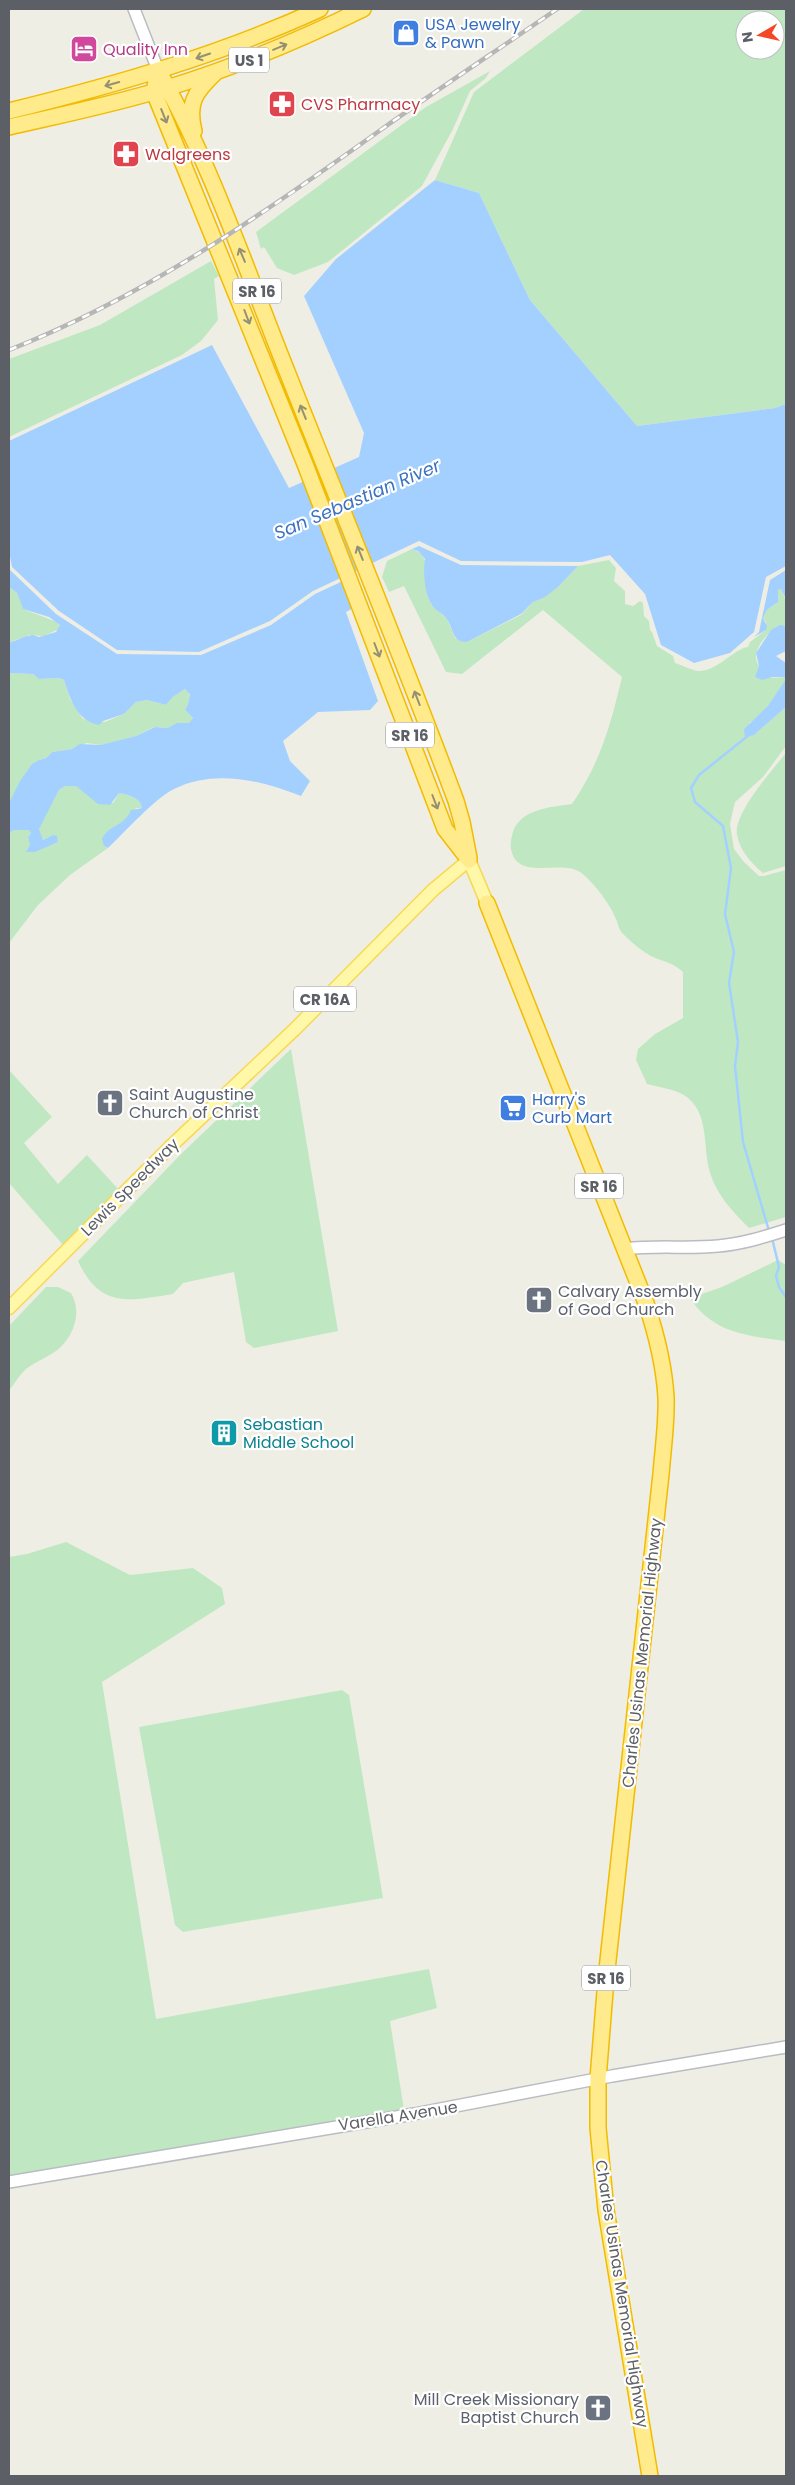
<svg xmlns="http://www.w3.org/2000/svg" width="795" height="2485" viewBox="0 0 795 2485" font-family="Poppins,sans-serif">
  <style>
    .green { fill: #bfe8c2; fill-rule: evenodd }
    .water { fill: #a4d0ff }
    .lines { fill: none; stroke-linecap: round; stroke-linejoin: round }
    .stream { stroke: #a4d0ff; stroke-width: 2.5 }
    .secondary-casing { stroke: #b9bcc3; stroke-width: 14 }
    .primary-casing { stroke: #f9d853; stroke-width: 15 }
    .highway-casing { stroke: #f3bb00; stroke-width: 18 }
    .secondary { stroke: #fff; stroke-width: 11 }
    .primary { stroke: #fff8a9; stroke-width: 12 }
    .highway { stroke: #ffeb8b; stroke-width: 15 }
    .rail-casing { stroke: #b5b6b6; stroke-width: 4.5 }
    .rail { stroke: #fff; stroke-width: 2.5; stroke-dasharray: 8; stroke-linecap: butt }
    .oneway { stroke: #959072 }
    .labels { text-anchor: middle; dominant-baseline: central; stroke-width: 4.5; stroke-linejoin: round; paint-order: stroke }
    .shield { fill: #fff; stroke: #8d8f93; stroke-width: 1 }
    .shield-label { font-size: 15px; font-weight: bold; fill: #5c5f65 }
    .shop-label { font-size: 16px; fill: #366cbe; stroke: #fff; text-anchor: start }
    .hotel-label { font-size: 16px; fill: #b23c85; stroke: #fff; text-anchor: start }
    .health-label { font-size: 16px; fill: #be3a42; stroke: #fff; text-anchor: start }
    .worship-label { font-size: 16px; fill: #5b616d; stroke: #fff; text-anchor: start }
    .street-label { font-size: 16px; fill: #5c5f65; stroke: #fff }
    .culture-label { font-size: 16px; fill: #0d838f; stroke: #fff; text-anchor: start }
    .water-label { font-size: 18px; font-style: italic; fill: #3d72c1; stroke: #fff }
  </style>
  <rect width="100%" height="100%" fill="#efeee4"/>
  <path class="green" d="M 584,9 L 786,9 L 786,404 L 775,408 L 637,426 L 530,300 L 479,193 L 435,180 L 474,92 ZM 745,20 L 775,20 L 775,50 L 745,50 Z
    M 490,71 L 486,78 L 470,91 L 453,129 L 422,186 L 328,262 L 294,275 L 277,268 L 264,247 L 261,249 L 256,232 L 426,107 Z
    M 211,261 L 219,276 L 214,279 L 218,320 L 201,341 L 182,355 L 9,437 L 9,359 L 100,325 Z
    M 412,549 C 432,554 429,587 431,604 L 447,619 L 455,638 L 467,642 L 521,615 L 533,602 L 558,587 L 578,566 L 609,560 L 616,568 L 614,581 L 625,591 L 625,604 L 633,606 L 640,601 L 643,603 L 644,616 L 649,621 L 650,630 L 652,632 L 657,646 L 673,656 L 675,663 C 683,665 690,670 698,671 C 717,672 733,649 748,647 L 750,642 L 766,630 L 766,622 L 763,618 L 767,610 L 777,603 L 778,590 L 781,589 C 788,601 786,613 786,626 C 774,624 755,645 756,658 C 757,666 764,672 769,678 L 786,677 L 786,679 C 777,695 766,715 749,723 L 754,735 L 786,707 L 786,746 L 763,777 L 735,802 L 730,824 L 734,849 L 744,862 L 759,876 L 764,876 L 786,870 L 786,1217 L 749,1228 C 732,1211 715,1193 709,1169 C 703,1144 709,1111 684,1095 C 674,1089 658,1087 647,1084 L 636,1060 L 638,1049 L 655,1034 L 683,1018 L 683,972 C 673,963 665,962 653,957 C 643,952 631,942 623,934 C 618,929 618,922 615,917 C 610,904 591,879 580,872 C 560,859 517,882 511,849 C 510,844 512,832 515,827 C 526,808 553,807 572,804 C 601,761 610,727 622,677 L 543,610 L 462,674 L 446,672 L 404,586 L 389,592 L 382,577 L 387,561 Z
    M 9,587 L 17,593 L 23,609 L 57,622 L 60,625 L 59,629 L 44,636 L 28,635 L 26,638 L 20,638 L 9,643 Z
    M 9,673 L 33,674 L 39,679 L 60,678 L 64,680 L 70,699 L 83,719 L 105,722 L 124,714 L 136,702 L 147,700 L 166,705 L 173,697 L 185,689 L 190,693 L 188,704 L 185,710 L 193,718 L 189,723 L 178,723 L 167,728 L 154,727 L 136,736 L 121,740 L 100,745 L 87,743 L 72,749 L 52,752 L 46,758 L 39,760 L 26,775 L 9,803 Z
    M 786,753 L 786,866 L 763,873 C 751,863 740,851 737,835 C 733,814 773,769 786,753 Z
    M 76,785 L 91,796 L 113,803 L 119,793 C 129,795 141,798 143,808 L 136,808 L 120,825 L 115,826 L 104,846 L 108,848 L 70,875 L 38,905 L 9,943 L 9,833 L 14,830 L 30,830 L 31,833 L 28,837 L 32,851 L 58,842 L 49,837 L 43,840 L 38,829 L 59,790 L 65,786 Z
    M 291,1049 L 338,1331 L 254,1348 L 246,1342 L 234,1272 L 183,1283 L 173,1294 C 129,1301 100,1309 78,1261 L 182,1153 Z
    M 9,1070 L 52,1117 L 24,1143 L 58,1184 L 87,1155 L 120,1191 L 64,1246 L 9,1183 Z
    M 778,1260 L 786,1265 L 786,1341 C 748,1336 712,1333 690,1298 L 722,1287 Z
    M 46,1287 L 58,1287 L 71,1293 C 83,1313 73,1338 56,1351 C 46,1358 35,1362 26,1369 C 19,1375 15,1384 9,1390 L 9,1326 Z
    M 66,1542 L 130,1575 L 193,1568 L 222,1588 L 225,1604 L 102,1682 L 156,2019 L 429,1969 L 437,2008 L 390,2021 L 404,2110 L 9,2177 L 9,1557 L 27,1554 Z
    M 342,1690 L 349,1695 L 383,1898 L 183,1932 L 175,1925 L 139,1727 Z"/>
  <path class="water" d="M 435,180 L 479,193 L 530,300 L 637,426 L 775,408 L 786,404 L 786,566 L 766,577 L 754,632 L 730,653 L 694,663 L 661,645 L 645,594 L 610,555 L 582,562 L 461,561 L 419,541 L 313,591 L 270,621 L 199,652 L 117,650 L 59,611 L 12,567 L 9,551 L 9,441 L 212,345 L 289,488 L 359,457 L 364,433 L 304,296 L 336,259 Z
    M 419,546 L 461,565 L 578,566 L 558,587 L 545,597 L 533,602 L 521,614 L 467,642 C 451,642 454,628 446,618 C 442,613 435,610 432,605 C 424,593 423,571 425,559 L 418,551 L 412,549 Z
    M 9,569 L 56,614 L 117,654 L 201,655 L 271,625 L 315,594 L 345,580 L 355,607 L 346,612 L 378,701 L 370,710 L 318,712 L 283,741 L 290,761 L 310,781 L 301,796 C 261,780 214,769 174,789 C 155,798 125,832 108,848 L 104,846 L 102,839 C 108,825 125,826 131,810 L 142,808 C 141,798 129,795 119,793 L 110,805 L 98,804 L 76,786 L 65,786 L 59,790 L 39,829 L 43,840 L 53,835 L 57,836 L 58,842 L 35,852 L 26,852 L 30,845 L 28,837 L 31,833 L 29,830 L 14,830 L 9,833 L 9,803 L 20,781 L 32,764 L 39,760 L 46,758 L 52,752 L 72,749 L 80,744 L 100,745 L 136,736 L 155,727 L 167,728 L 177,723 L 189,723 L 193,718 L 185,710 L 188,704 L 190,694 L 185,689 L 173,697 L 166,705 L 147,700 L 136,702 L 124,714 L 103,721 L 99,725 C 77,721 70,699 64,680 L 60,678 L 39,679 L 33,674 L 9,673 L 9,643 C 17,640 24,636 33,635 L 39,637 L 56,632 L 60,625 L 49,617 L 23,609 L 17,593 L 9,587 Z
    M 786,570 L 786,599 L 781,589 L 778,590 L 778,602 L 767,610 L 763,618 L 767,626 L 766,630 L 754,637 L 759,632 L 770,580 Z
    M 780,625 L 786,626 L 786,651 L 776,656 L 786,663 L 786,677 L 773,677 L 762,680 L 755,677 L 759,666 L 756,653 L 771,630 Z
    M 786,679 L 786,707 L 754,735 L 745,737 L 744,729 L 768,706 Z"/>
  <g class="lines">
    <path class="stream" d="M 749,735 L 699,775 L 691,788 L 695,802 L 723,826 L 731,868 L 725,914 L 734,952 L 729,983 L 738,1042 L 735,1066 L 743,1142 L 769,1231
      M 772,1238 L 779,1267 L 776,1276 L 779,1287 L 786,1297"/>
    <g class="secondary-casing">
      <path id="secondary" d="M 134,9 L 158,70
        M 625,1249 C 656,1245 687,1249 718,1246 C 742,1244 764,1237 786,1230
        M 9,2182 L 414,2114 L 612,2076 L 786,2047"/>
    </g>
    <g class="primary-casing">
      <path id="primary" d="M 9,1308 L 170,1147 L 295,1029 L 433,890 L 469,860 L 487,903"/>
    </g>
    <g class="highway-casing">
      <path id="highway" d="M 158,70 L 154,92 L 305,464 L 445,829 L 469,860
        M 158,70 C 211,164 246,269 286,369 C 343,513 402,656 456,801 L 462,822 L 469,858
        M 9,111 C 115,85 220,55 320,9
        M 9,127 C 61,115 115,104 167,88 C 235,67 300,40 363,9
        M 194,131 C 187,103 195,92 215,73
        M 487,903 L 646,1303 C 656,1333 664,1364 666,1397 C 667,1422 663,1448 661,1474 L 606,1979 L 598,2079 L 598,2128 L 606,2210 L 650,2476"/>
    </g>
    <use href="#secondary" class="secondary"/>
    <use href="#primary" class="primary"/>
    <use href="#highway" class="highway"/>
    <g class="rail-casing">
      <path id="rail" d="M 9,350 C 146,296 263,214 382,129 C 440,88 499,49 557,9"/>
    </g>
    <use href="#rail" class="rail"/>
  </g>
  <defs><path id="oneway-shaft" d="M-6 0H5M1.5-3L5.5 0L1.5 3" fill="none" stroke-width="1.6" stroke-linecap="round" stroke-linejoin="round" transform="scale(1.25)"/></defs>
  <g class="oneway">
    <use href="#oneway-shaft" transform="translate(280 47) rotate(-22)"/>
    <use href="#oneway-shaft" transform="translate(203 56) rotate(161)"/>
    <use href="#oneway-shaft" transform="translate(112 84) rotate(164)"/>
    <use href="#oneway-shaft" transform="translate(164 116) rotate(68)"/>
    <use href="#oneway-shaft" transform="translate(242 255) rotate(-113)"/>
    <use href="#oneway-shaft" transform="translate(247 317) rotate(69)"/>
    <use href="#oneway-shaft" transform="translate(303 412) rotate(-112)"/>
    <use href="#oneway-shaft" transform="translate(360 553) rotate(-112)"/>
    <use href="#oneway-shaft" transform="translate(377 650) rotate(69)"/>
    <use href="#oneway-shaft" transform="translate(417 698) rotate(-111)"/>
    <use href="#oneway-shaft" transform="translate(435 802) rotate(69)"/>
  </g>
  <defs>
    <g id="shop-square" transform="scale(1.4375)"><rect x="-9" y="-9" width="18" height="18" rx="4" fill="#3f7fe0" stroke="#fff"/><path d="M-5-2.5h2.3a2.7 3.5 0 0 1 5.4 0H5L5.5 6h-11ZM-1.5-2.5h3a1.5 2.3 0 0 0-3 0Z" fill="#fff"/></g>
    <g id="hotel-square" transform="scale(1.4375)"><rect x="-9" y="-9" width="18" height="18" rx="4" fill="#d1479c" stroke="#fff"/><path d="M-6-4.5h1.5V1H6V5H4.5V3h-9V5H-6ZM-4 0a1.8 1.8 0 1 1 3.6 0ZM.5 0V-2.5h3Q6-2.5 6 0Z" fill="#fff"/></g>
    <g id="pharmacy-square" transform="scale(1.4375)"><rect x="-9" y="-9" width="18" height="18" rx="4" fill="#e0444e" stroke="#fff"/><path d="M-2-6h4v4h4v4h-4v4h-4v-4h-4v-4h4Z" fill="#fff"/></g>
    <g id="church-square" transform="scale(1.4375)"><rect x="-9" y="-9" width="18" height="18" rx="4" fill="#6b7280" stroke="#fff"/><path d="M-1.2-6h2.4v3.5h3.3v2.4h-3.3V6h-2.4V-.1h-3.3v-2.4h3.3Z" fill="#fff"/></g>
    <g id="supermarket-square" transform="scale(1.4375)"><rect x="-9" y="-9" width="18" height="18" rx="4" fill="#3f7fe0" stroke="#fff"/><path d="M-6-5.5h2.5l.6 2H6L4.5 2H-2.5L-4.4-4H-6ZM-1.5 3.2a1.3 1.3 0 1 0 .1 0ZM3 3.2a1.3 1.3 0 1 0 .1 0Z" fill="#fff"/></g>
    <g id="building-square" transform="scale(1.4375)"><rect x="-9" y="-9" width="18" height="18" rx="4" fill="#0f9aa8" stroke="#fff"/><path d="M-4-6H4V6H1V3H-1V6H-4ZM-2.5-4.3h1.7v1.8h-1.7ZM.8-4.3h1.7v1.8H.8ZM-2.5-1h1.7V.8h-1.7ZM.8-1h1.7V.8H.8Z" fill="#fff"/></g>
  </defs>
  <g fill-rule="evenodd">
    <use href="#shop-square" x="406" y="33"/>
    <use href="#hotel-square" x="84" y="49"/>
    <use href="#pharmacy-square" x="282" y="104"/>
    <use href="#pharmacy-square" x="126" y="154"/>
    <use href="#church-square" x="110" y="1103"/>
    <use href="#supermarket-square" x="513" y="1108"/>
    <use href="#church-square" x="539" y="1300"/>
    <use href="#building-square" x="224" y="1433"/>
    <use href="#church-square" x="598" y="2408"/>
  </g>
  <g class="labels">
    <g class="shield">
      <rect x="229" y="47.5" width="40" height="25" rx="4"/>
      <rect x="233" y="278.5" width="48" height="25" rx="4"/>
      <rect x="386" y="722.5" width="48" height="25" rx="4"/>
      <rect x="294" y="986.5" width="62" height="25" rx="4"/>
      <rect x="575" y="1173.5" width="48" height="25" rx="4"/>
      <rect x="582" y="1965.5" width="48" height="25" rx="4"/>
    </g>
    <g class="shield-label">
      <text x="249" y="60">US 1</text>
      <text x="257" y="291">SR 16</text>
      <text x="410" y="735">SR 16</text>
      <text x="325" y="999">CR 16A</text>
      <text x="599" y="1186">SR 16</text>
      <text x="606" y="1978">SR 16</text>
    </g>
    <g class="shop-label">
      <text x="425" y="24">USA Jewelry<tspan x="425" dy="18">&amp; Pawn</tspan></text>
      <text x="532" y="1099">Harry's<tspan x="532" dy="18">Curb Mart</tspan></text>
    </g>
    <g class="hotel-label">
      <text x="103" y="49">Quality Inn</text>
    </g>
    <g class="health-label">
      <text x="301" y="104">CVS Pharmacy</text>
      <text x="145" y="154">Walgreens</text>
    </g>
    <g class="worship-label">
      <text x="129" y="1094">Saint Augustine<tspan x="129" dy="18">Church of Christ</tspan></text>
      <text x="558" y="1291">Calvary Assembly<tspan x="558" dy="18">of God Church</tspan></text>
      <text x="579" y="2399" text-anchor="end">Mill Creek Missionary<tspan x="579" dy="18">Baptist Church</tspan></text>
    </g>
    <g class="street-label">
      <text transform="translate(130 1187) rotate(-45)">Lewis Speedway</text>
      <text transform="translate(642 1653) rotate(-84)">Charles Usinas Memorial Highway</text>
      <text transform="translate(398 2116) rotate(-9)">Varella Avenue</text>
      <text transform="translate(622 2294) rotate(81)">Charles Usinas Memorial Highway</text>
    </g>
    <g class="culture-label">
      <text x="243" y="1424">Sebastian<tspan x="243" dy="18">Middle School</tspan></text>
    </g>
    <g class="water-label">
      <text transform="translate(357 499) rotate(-23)">San Sebastian River</text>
    </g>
  </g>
  <rect width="795" height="2485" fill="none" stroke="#5c5f65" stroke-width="20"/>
  <g transform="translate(760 35) rotate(261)"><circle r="24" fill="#ffffff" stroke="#bebfc1"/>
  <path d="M0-4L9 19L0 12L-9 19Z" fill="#f34726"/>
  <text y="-8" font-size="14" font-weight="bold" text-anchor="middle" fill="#5c5f65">N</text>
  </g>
</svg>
